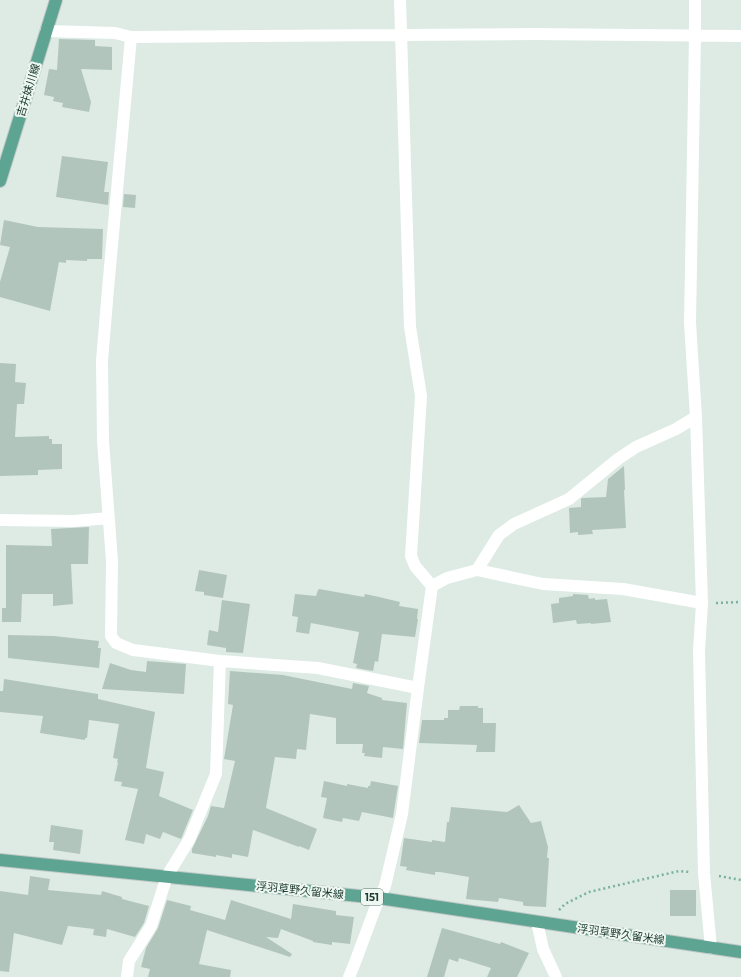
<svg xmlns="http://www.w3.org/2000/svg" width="741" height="977" viewBox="0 0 741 977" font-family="Montserrat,'Noto Sans JP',sans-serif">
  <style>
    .building { fill: #b2c5bd }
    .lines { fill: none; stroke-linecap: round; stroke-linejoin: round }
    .major-casing { stroke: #c0c8c6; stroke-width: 14 }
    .path { stroke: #7bb1a0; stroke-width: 2.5; stroke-dasharray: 2 3; stroke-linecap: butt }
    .minor { stroke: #fff; stroke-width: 12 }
    .major { stroke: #5ea492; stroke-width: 12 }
    .labels { text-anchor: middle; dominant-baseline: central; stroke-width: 4; stroke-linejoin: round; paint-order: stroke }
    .shield { fill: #eef7f2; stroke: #5c736c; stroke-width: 1 }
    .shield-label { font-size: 10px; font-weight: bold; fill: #1e3b33 }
    .street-label { font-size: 11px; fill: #1e3b33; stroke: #eef7f2 }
  </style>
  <rect width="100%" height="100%" fill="#ddebe4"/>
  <path class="building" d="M 59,39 L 95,40 L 95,46 L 112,47 L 112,70 L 81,69 L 91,102 L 89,112 L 62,107 L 63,103 L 53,101 L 54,97 L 44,95 L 49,69 L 57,70 Z
    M 62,156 L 108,162 L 104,192 L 109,192 L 108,205 L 56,197 Z
    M 124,194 L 136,195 L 135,208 L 123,207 Z
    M 4,220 L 38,227 L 103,229 L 102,259 L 87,259 L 87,261 L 66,260 L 66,263 L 59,262 L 50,311 L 0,297 L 0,282 L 10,247 L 0,245 Z
    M 0,363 L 16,364 L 15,382 L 26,383 L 24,404 L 17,404 L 15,437 L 49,436 L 49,439 L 52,439 L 52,444 L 62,444 L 62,469 L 38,470 L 38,475 L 0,476 Z
    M 624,466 L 625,490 L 624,490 L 626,528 L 592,530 L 593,534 L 578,535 L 578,532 L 570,533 L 569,508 L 581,507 L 581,499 L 582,498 L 606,497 L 608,479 Z
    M 89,527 L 88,564 L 71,564 L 73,604 L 53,606 L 53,594 L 22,594 L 21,622 L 2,622 L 2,608 L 6,608 L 6,545 L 52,546 L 51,529 Z
    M 199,570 L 227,575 L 223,598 L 204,595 L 204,592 L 195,591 Z
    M 319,589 L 364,597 L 365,594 L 379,597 L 400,602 L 399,606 L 418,609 L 417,619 L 418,619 L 415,637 L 382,634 L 378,662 L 375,661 L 373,671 L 356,668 L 357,664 L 353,663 L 359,632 L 311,623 L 309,634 L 296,632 L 298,617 L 292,616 L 295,594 L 316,596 L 318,590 Z
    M 573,594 L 588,595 L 589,599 L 595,598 L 595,600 L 607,599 L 611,622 L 591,624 L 591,623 L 577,624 L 576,620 L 553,623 L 551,604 L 559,603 L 559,598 L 573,596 Z
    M 222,600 L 250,604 L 243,653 L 226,652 L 226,648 L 207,645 L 209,630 L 218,632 Z
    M 8,635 L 54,636 L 99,641 L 98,648 L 101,648 L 99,668 L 8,658 Z
    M 147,661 L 186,664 L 184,694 L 102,689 L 110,663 L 131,670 L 146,672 Z
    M 230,671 L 283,675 L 352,689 L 353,683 L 369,686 L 367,693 L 382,698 L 382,700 L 407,703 L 403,749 L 383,747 L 382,758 L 364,756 L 365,753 L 362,753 L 363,744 L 336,744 L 336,718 L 310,714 L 306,750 L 297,749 L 296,759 L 275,757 L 266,808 L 317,829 L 309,850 L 299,846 L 299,847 L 253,830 L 248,857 L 232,854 L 232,858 L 216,855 L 216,857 L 192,853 L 192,849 L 208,816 L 211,806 L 224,808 L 235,761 L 224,759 L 233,705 L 228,704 Z
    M 4,679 L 98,694 L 98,699 L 155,712 L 146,768 L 164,772 L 159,796 L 193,810 L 181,839 L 163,832 L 160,839 L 146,834 L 144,844 L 125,840 L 138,789 L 121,786 L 122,782 L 114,781 L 118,763 L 117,762 L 118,759 L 113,758 L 119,724 L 89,720 L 87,738 L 85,738 L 85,740 L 40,733 L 43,716 L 0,712 L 0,691 L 3,691 Z
    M 460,706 L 478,706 L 478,708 L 483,708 L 483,723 L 496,723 L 495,752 L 476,752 L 477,745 L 419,743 L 422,720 L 444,720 L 444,718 L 448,718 L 448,710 L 459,710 Z
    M 324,781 L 347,786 L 347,784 L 368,788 L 368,786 L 370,786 L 371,781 L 398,786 L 393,818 L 362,812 L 359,821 L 343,818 L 342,822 L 323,818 L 327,798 L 321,797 Z
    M 519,805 L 531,823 L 541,821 L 548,847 L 547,858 L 549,858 L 546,907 L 525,906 L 523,905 L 523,902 L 499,898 L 498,902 L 466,899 L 469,877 L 440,872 L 435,872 L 435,875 L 406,870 L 407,867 L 400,866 L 404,838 L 432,842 L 432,840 L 445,842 L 447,822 L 449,822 L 451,807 L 507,812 Z
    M 51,825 L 83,830 L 80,854 L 53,850 L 54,842 L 49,842 Z
    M 30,876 L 50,879 L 48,890 L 101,895 L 102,891 L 122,897 L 122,899 L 149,906 L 144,923 L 135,937 L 107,929 L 106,937 L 93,935 L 94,929 L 68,926 L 62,945 L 14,933 L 9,972 L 0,971 L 0,891 L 28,895 Z
    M 670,890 L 696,890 L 696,916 L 670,916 Z
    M 167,900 L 191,906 L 190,910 L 225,920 L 231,900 L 291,919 L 293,904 L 336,911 L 336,915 L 354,917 L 350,944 L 332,942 L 332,945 L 313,942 L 313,941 L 281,929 L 278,938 L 266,937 L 292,954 L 290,957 L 207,930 L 199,964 L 231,970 L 230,977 L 148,977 L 150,969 L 141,967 L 146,948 L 158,928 Z
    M 442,928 L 500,944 L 501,942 L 529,953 L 517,977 L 487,977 L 491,968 L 459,958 L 458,962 L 449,959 L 444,977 L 427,977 Z"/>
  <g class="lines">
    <g class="major-casing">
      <path id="major" d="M 0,181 L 56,0
        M 0,860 L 379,898 L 741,952"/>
    </g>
    <path class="path" d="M 716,603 L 741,602
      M 719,876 L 741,880
      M 559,910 L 565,904 L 589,892 L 679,871 L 690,872"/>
    <path class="minor" d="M 400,0 L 410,327 L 421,396 L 411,556 L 415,566 L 432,586
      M 46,31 L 115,33 L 131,37 L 108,289 L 102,361 L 103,441 L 112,561 L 111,636 L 116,643 L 133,650 L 220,661 L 318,668 L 418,688
      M 131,37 L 534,34 L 741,36
      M 696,417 L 702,603 L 699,651 L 704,873 L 711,948
      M 0,520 L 74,521 L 109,518
      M 477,570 L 543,584 L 623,589 L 702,603
      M 537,922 L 543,949 L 556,977
      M 127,977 L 129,961 L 151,926 L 167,876 L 189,840 L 216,774 L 220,661
      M 349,977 L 354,965 L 379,898 L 385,886 L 402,814 L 418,688 L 432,586 L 447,578 L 477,570 L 499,535 L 514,524 L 569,499 L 618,459 L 636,447 L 676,429 L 696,417 L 690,323 L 695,36 L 695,0"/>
    <use href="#major" class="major"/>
  </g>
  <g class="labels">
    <rect class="shield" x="361" y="889" width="22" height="16" rx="3"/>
    <g class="shield-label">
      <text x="372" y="897">151</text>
    </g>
    <g class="street-label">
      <text transform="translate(28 90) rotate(-73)">吉井妹川線</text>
      <text transform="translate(300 890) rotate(6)">浮羽草野久留米線</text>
      <text transform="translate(621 934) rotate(8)">浮羽草野久留米線</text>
    </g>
  </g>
</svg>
